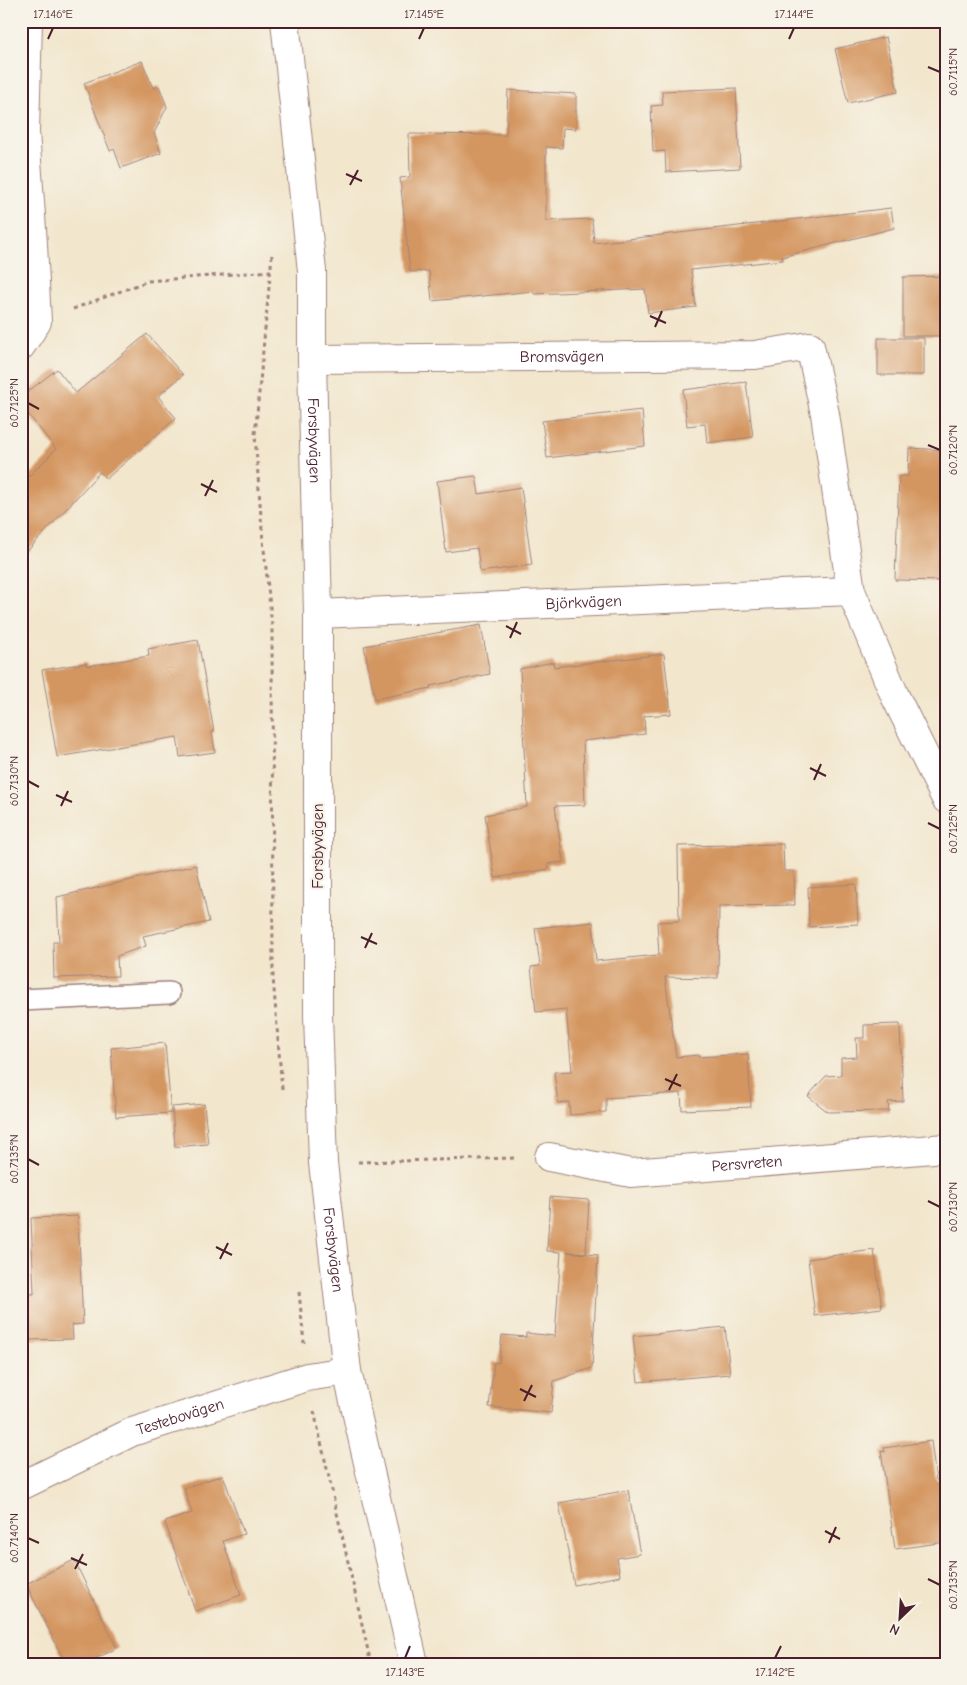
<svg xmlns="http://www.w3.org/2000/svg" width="967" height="1685" viewBox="0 0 967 1685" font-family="'Comic Neue',sans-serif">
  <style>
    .building { fill: #d49660 }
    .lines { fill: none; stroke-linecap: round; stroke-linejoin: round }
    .service-casing { stroke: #9e827c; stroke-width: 24 }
    .minor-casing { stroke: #9e827c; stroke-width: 30 }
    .tertiary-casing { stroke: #9e827c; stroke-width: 30 }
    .path { stroke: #9e827c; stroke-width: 3; stroke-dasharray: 4 4; stroke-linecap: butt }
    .service { stroke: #fff; stroke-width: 21 }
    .minor { stroke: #fff; stroke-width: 28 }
    .tertiary { stroke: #fff; stroke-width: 28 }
    .ticks { fill: none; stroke: #4a1f2b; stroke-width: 2 }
    .labels { text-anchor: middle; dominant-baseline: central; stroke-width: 4.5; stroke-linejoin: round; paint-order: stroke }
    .street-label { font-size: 16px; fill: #4a1f2b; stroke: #f7f3e8 }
    .neatline { fill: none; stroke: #4a1f2b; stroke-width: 2 }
    .ticks-label { font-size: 12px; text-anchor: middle; fill: #4a1f2b }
  </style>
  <rect width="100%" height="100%" fill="#f7f3e8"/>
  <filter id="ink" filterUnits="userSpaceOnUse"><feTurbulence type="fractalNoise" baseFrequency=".02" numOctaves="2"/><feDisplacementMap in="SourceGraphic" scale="10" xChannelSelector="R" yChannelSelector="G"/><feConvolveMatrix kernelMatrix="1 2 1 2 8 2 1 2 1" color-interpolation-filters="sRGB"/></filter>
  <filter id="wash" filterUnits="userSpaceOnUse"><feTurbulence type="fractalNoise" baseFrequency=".0096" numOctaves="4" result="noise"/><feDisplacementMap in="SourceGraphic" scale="20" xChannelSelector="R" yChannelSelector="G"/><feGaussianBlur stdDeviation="1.12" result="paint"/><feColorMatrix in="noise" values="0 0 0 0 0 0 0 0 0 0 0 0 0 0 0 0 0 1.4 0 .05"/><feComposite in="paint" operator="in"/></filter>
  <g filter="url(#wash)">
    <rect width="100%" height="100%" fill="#f2e6cc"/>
    <g id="blocks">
      <path class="building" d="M 886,37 L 898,92 L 848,103 L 835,49 Z
        M 142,61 L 153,88 L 159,86 L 167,107 L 154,133 L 161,153 L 121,168 L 114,149 L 110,151 L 84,83 Z
        M 736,88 L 740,168 L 666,172 L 665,151 L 653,152 L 651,106 L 663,105 L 662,91 Z
        M 508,90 L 576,94 L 576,129 L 563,128 L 562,148 L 546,147 L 546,221 L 592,219 L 594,243 L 891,208 L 894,228 L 782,257 L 783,260 L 691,270 L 696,307 L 648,313 L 645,289 L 534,294 L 534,291 L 432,301 L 429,271 L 410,272 L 400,178 L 410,177 L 409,134 L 506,135 Z
        M 946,276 L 946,336 L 903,336 L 903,277 Z
        M 147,334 L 183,375 L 158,396 L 176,418 L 106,479 L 100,472 L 21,558 L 21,484 L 56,449 L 21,405 L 21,397 L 57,369 L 76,393 Z
        M 878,338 L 924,338 L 924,375 L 878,375 Z
        M 746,382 L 753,437 L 707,443 L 705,424 L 687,426 L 683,390 Z
        M 642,410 L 645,446 L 547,458 L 542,421 Z
        M 909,448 L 946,450 L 946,581 L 895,580 L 899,476 L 908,476 Z
        M 476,476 L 479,494 L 521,487 L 532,565 L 480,572 L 477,548 L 446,552 L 437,481 Z
        M 481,625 L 490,674 L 430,686 L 431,688 L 375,699 L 364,646 Z
        M 198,640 L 214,732 L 212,732 L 215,752 L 180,757 L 177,737 L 57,757 L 42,670 L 86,663 L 87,666 L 149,656 L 148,649 Z
        M 664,654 L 671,714 L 644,716 L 645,734 L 583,741 L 585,805 L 555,806 L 563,862 L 548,864 L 549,869 L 495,878 L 485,815 L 527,807 L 520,669 L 553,662 L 554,667 Z
        M 783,844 L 784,871 L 794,871 L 795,905 L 719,906 L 718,978 L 665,977 L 676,1057 L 699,1055 L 698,1057 L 748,1054 L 751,1107 L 682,1110 L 681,1093 L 606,1098 L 606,1112 L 570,1115 L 569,1102 L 558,1103 L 554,1072 L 572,1071 L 566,1009 L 536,1012 L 531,967 L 540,966 L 535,928 L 593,922 L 596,961 L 659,955 L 657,922 L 679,921 L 678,846 Z
        M 196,865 L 209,922 L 143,936 L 146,946 L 117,956 L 118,976 L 54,978 L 53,942 L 59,942 L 57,897 Z
        M 856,884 L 858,924 L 809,927 L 808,887 Z
        M 900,1024 L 903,1101 L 888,1102 L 889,1111 L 828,1112 L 808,1096 L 826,1076 L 841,1075 L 841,1058 L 857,1057 L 856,1038 L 864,1038 L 864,1025 Z
        M 165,1043 L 171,1113 L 116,1117 L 111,1048 Z
        M 204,1104 L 208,1144 L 175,1147 L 172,1107 Z
        M 550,1197 L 589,1200 L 586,1253 L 567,1252 L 598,1255 L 592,1368 L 554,1381 L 551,1413 L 489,1407 L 494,1362 L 499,1363 L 502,1335 L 526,1337 L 526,1333 L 555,1336 L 561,1252 L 547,1251 Z
        M 78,1216 L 83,1324 L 72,1325 L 73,1339 L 28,1340 L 27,1294 L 34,1294 L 31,1218 Z
        M 874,1250 L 882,1308 L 815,1316 L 808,1259 Z
        M 725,1327 L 730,1374 L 638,1382 L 633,1336 Z
        M 931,1441 L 936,1480 L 946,1479 L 946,1542 L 895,1549 L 881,1451 L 885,1452 L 884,1448 Z
        M 223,1475 L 244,1534 L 223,1541 L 241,1595 L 195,1611 L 165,1522 L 192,1513 L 184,1488 Z
        M 628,1490 L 640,1554 L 617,1558 L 620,1576 L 574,1585 L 559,1503 Z
        M 74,1560 L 117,1648 L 85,1664 L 66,1664 L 26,1584 Z"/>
    </g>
  </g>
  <g filter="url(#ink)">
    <use href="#blocks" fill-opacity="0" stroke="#9e827c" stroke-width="1"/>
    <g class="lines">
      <g class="service-casing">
        <path id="service" d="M 21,1000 L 169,993"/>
      </g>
      <g class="minor-casing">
        <g id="minor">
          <path d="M 21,346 L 37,322 L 33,244 L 25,132 L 28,21"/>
          <path id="s1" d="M 312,359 L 755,355 L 810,346 L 825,414 L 851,591 L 895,696 L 946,799"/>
          <path id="s2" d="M 318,614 L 851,591"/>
          <path id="s3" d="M 549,1157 L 631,1173 L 946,1148"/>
          <path id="s4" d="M 21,1486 L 132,1432 L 307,1377 L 347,1371"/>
        </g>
      </g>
      <g class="tertiary-casing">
        <g id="tertiary">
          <path id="s5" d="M 285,21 L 312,271 L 312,359 L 318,614 L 318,1015 L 323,1163 L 347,1371 L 414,1664"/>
        </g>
      </g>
      <path class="path" d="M 272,255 L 255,435 L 262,530 L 272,626 L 273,977 L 282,1089
        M 73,309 L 148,281 L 271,271
        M 358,1162 L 515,1158
        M 299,1292 L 304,1343
        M 314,1411 L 371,1664"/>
      <use href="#service" class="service"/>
      <use href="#minor" class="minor"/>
      <use href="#tertiary" class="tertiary"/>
    </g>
  </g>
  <path class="ticks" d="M 48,39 L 53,28M 419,39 L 424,28M 789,39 L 794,28M 928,67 L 940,72M 346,174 L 362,181M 350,185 L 358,170M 650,316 L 666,323M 655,327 L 662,311M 28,403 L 39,409M 928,445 L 940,450M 201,484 L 217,492M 205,496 L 213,480M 506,626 L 521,634M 510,638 L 517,622M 810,768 L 826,776M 814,780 L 821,764M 28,781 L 39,787M 56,795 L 72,802M 61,806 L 68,791M 928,823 L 940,829M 361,937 L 377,944M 365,948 L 372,933M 665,1079 L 681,1086M 669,1090 L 677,1074M 28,1159 L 39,1165M 928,1201 L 940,1207M 216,1247 L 232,1255M 220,1259 L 228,1243M 520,1389 L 536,1397M 524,1401 L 532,1385M 825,1531 L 840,1539M 28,1538 L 39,1543M 829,1543 L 836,1527M 71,1558 L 87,1565M 75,1569 L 83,1554M 928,1579 L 940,1585M 405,1658 L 410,1646M 775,1658 L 781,1646"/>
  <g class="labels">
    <g class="street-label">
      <text stroke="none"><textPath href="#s1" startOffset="250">Bromsvägen</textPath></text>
      <text stroke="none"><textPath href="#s5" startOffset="421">Forsbyvägen</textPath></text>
      <text stroke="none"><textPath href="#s2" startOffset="266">Björkvägen</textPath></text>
      <text transform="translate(318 846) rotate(-90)">Forsbyvägen</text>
      <text stroke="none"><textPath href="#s3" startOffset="200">Persvreten</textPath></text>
      <text stroke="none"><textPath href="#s5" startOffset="1231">Forsbyvägen</textPath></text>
      <text stroke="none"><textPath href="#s4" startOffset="174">Testebovägen</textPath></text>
    </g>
  </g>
  <rect width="967" height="1685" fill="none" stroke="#f7f3e8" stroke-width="55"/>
  <g transform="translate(900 1618) rotate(205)" stroke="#f7f3e8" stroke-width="4" paint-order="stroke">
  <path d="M0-4L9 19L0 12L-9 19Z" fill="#4a1f2b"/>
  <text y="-8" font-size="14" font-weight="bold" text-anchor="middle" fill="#4a1f2b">N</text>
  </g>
  <rect x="28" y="28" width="912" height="1630" class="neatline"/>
  <g class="ticks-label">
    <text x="53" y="18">17.146°E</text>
    <text x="424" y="18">17.145°E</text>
    <text x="794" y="18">17.144°E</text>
    <text transform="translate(953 72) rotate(-90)" y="4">60.7115°N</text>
    <text transform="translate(14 403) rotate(-90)" y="4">60.7125°N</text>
    <text transform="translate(953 450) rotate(-90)" y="4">60.7120°N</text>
    <text transform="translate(14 781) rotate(-90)" y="4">60.7130°N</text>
    <text transform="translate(953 829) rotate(-90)" y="4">60.7125°N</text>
    <text transform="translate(14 1159) rotate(-90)" y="4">60.7135°N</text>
    <text transform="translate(953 1207) rotate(-90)" y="4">60.7130°N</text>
    <text transform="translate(14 1538) rotate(-90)" y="4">60.7140°N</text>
    <text transform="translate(953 1585) rotate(-90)" y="4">60.7135°N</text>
    <text x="405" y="1676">17.143°E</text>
    <text x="775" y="1676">17.142°E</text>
  </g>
</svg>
